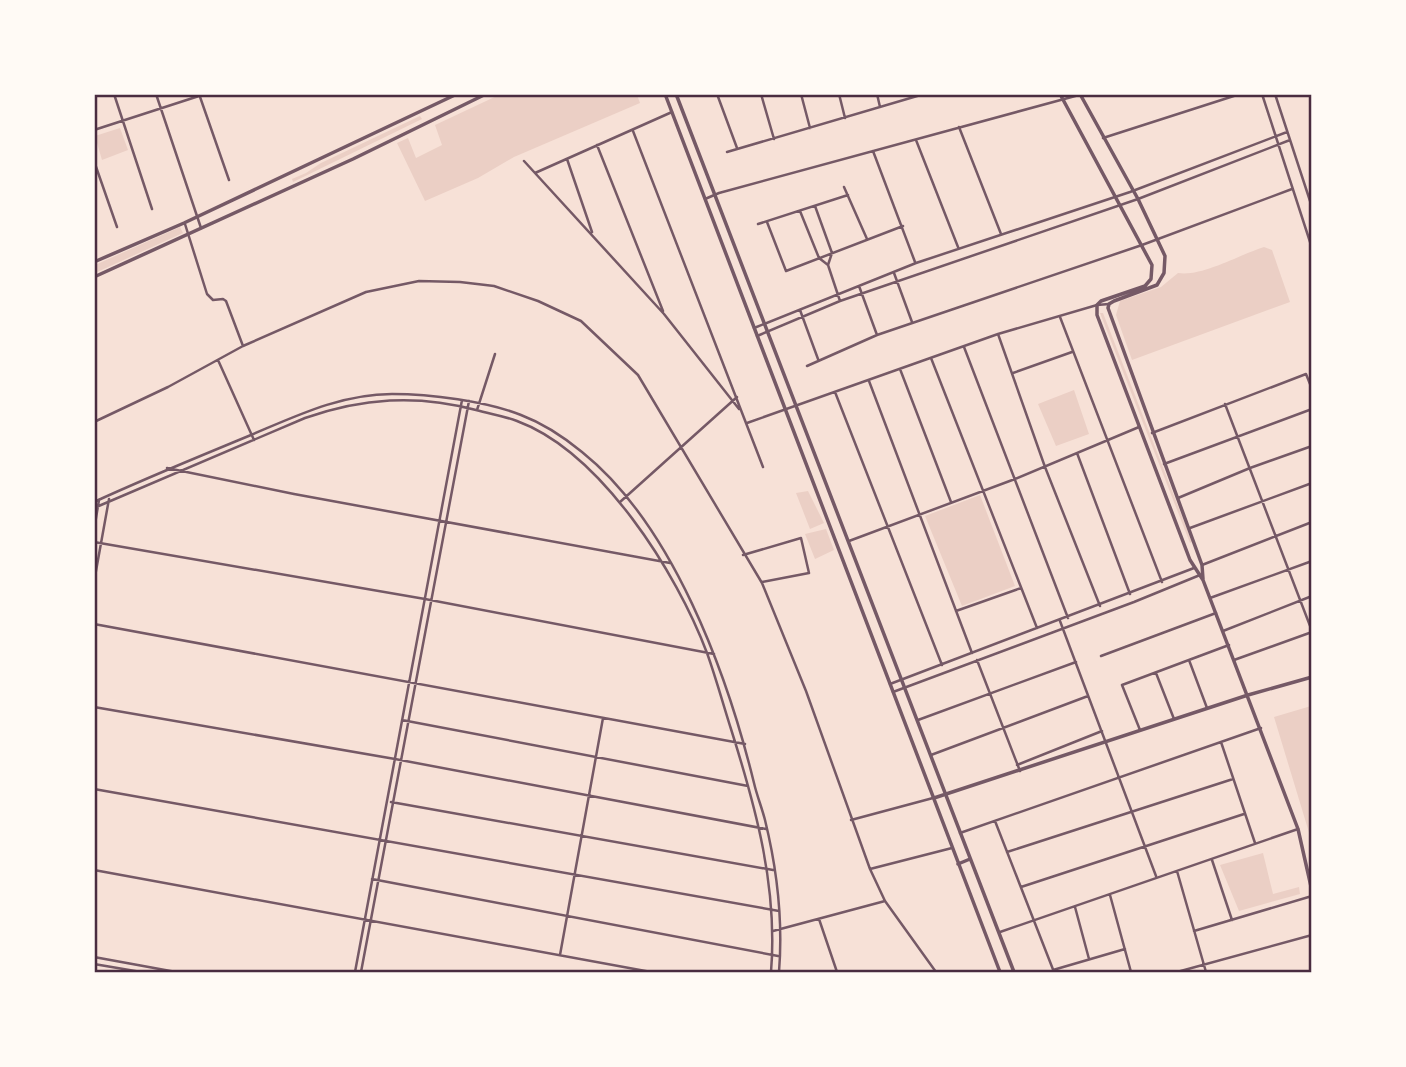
<svg xmlns="http://www.w3.org/2000/svg" width="1406" height="1067" viewBox="0 0 1406 1067" font-family="'PT Sans Narrow',sans-serif">
  <style>
    .green { fill: #ebcfc5 }
    .lines { fill: none; stroke-linecap: round; stroke-linejoin: round }
    .minor { stroke: #755966; stroke-width: 2.5 }
    .tertiary { stroke: #755966; stroke-width: 3.5 }
    .neatline { fill: none; stroke: #4a2c40; stroke-width: 2.5 }
  </style>
  <rect width="100%" height="100%" fill="#f7e1d7"/>
  <path class="green" d="M 501,94 L 637,95 L 640,103 L 514,157 L 478,178 L 425,201 L 397,143 L 408,138 L 416,158 L 442,145 L 435,125 Z
    M 420,116 L 422,119 L 293,182 L 292,179 L 306,173 L 321,163 Z
    M 120,128 L 128,150 L 102,160 L 95,136 Z
    M 180,227 L 183,233 L 95,273 L 95,265 Z
    M 1264,247 L 1272,250 L 1290,302 L 1132,360 L 1116,315 L 1120,301 L 1161,287 L 1178,273 C 1202,277 1241,254 1264,247 Z
    M 1100,313 L 1103,313 L 1192,542 L 1190,543 Z
    M 1074,390 L 1089,434 L 1056,446 L 1038,404 Z
    M 808,491 L 824,523 L 810,529 L 796,493 Z
    M 980,495 L 1015,586 L 962,606 L 925,516 Z
    M 826,529 L 834,550 L 815,559 L 805,534 Z
    M 1311,706 L 1312,706 L 1311,839 L 1274,717 Z
    M 1263,853 L 1273,894 L 1299,887 L 1300,894 L 1239,911 L 1220,865 Z"/>
  <g class="lines">
    <path class="minor" d="M 114,94 L 152,209
      M 156,94 L 201,228
      M 199,94 L 229,180
      M 717,94 L 737,148
      M 761,94 L 774,139
      M 801,94 L 810,128
      M 839,94 L 845,118
      M 877,94 L 880,107
      M 1262,94 L 1312,248
      M 1275,94 L 1312,207
      M 959,127 L 1001,234
      M 94,130 L 199,96
      M 633,131 L 763,467
      M 1103,138 L 1240,94
      M 916,140 L 958,247
      M 597,145 L 663,311
      M 873,151 L 915,262
      M 727,152 L 924,94
      M 567,159 L 592,232
      M 94,161 L 117,227
      M 524,161 L 664,314 L 739,409
      M 535,173 L 672,112
      M 844,187 L 867,239
      M 705,199 L 719,193 L 1079,95
      M 815,206 L 832,253 L 828,265
      M 800,211 L 819,258 L 828,265 L 840,301
      M 767,222 L 786,271 L 903,226
      M 185,224 L 207,294 L 213,300 L 223,299 L 226,301 L 243,346
      M 758,224 L 848,195
      M 894,273 L 912,322
      M 859,286 L 877,335
      M 800,310 L 818,359
      M 1060,317 L 1162,582
      M 754,328 L 916,263 L 1130,192 L 1287,132
      M 998,334 L 1045,467 L 1100,606
      M 757,336 L 840,301 L 1138,199 L 1290,140
      M 964,347 L 1068,618
      M 931,358 L 1037,628
      M 218,360 L 254,440
      M 807,366 L 877,335 L 1142,245 L 1292,189
      M 900,369 L 951,502
      M 1013,373 L 1072,352
      M 869,381 L 972,653
      M 835,392 L 942,665
      M 1225,404 L 1312,631
      M 477,410 L 495,354
      M 94,422 L 168,387 L 243,346 L 366,292 L 419,281 L 460,282 L 494,286 L 538,301 L 581,321 L 638,375 L 762,583 L 806,691 L 870,869 L 885,901 L 936,972
      M 747,423 L 998,334 L 1097,305 L 1109,304
      M 1152,433 L 1306,374 L 1312,389
      M 1077,453 L 1130,594
      M 1164,464 L 1312,409
      M 167,468 L 294,494 L 670,563
      M 1178,498 L 1250,468 L 1312,446
      M 94,502 C 146,478 198,457 251,435 C 296,416 341,394 392,394 C 430,394 486,401 521,415 C 542,423 565,438 582,452 C 673,525 727,673 754,783 C 757,796 762,808 765,820 C 777,869 783,922 779,972
      M 620,502 L 737,397
      M 94,508 L 305,418 C 362,398 417,394 476,410 C 490,414 504,416 517,421 C 601,452 677,573 707,653 C 716,678 723,704 731,729 C 756,808 778,888 771,972
      M 1190,528 L 1312,483
      M 94,530 L 99,500
      M 849,541 L 1015,479 L 1139,427
      M 94,542 L 425,599 L 714,654
      M 743,555 L 801,538 L 809,573 L 762,582
      M 1202,565 L 1312,522
      M 94,582 L 109,499
      M 1210,598 L 1312,561
      M 956,611 L 1021,588
      M 1060,621 L 1156,876
      M 94,624 L 745,744
      M 1223,631 L 1312,596
      M 1101,656 L 1216,613
      M 977,660 L 1020,771
      M 1189,660 L 1207,708
      M 1234,660 L 1312,632
      M 1156,673 L 1174,719
      M 890,684 L 1194,568
      M 893,692 L 1134,602 L 1200,575
      M 94,707 L 395,759 L 766,829
      M 402,720 L 748,786
      M 918,720 L 1076,662
      M 1140,730 L 1122,685 L 1229,645
      M 1221,742 L 1255,843
      M 931,755 L 1088,696
      M 1017,765 L 1102,731
      M 94,789 L 779,911
      M 391,802 L 773,870
      M 851,820 L 933,798
      M 995,821 L 1054,972
      M 960,833 L 1261,728
      M 1007,852 L 1233,779
      M 1212,860 L 1232,920
      M 870,869 L 952,848
      M 94,870 L 651,972
      M 1177,871 L 1206,972
      M 372,879 L 778,956
      M 1021,887 L 1244,814
      M 1110,895 L 1131,972
      M 1075,907 L 1089,959
      M 819,919 L 837,972
      M 773,931 L 885,901
      M 1194,931 L 1312,896
      M 1000,932 L 1298,829
      M 560,955 L 603,718
      M 94,957 L 176,972
      M 94,964 L 141,972
      M 1053,970 L 1125,949
      M 355,972 L 462,400
      M 361,972 L 469,401
      M 1177,972 L 1312,935"/>
    <path class="tertiary" d="M 665,94 L 1000,972
      M 676,94 L 1014,972
      M 1060,94 L 1152,265 L 1151,279 L 1145,286 L 1101,301 L 1097,305 L 1097,315 L 1190,560 L 1203,580 L 1298,829 L 1312,891
      M 1080,94 L 1138,199 L 1165,256 L 1164,273 L 1157,285 L 1114,301 L 1109,304 L 1108,308 L 1202,565 L 1203,579
      M 94,262 L 184,223 L 457,94
      M 94,277 L 353,159 L 486,94
      M 934,798 L 1248,695 L 1312,677
      M 958,864 L 970,859"/>
  </g>
  <rect width="1406" height="1067" fill="none" stroke="#fffaf5" stroke-width="192"/>
  <rect x="96" y="96" width="1214" height="875" class="neatline"/>
</svg>
